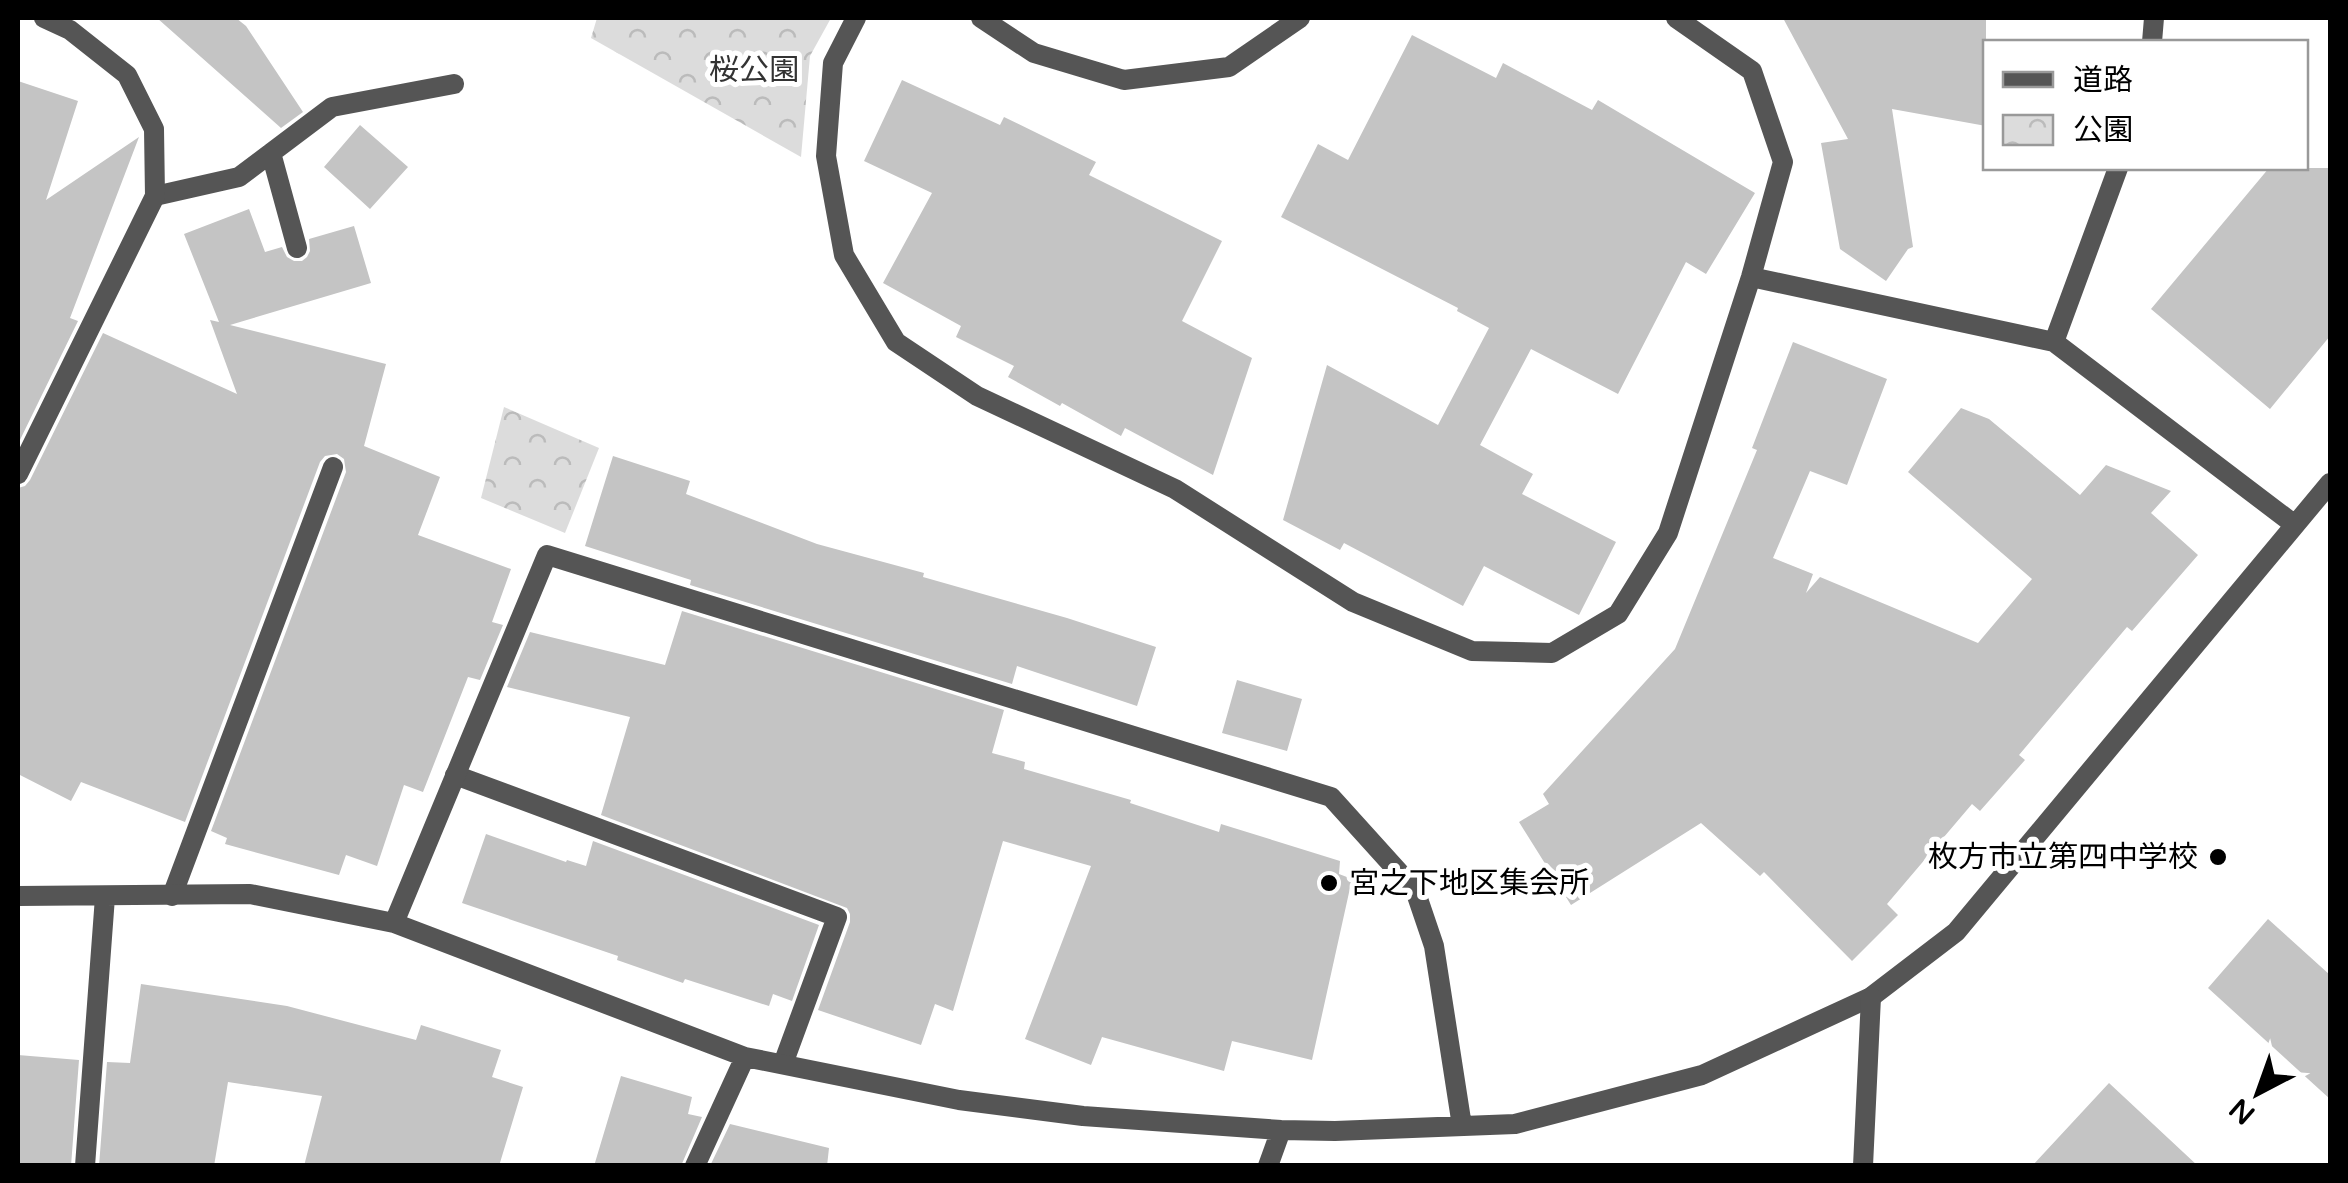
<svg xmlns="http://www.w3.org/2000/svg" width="2348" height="1183" viewBox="0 0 2348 1183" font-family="'Varela Round','Noto Sans JP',sans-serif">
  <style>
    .park { fill: url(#park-crowns) }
    .building { fill: #c4c4c4 }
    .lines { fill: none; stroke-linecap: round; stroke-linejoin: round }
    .service { stroke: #555; stroke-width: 20 }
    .minor { stroke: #555; stroke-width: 20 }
    .tertiary { stroke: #555; stroke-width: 20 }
    .poi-dot { fill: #000; stroke: #fff; stroke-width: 4 }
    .labels { text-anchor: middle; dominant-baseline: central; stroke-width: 10; stroke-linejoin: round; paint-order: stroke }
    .park-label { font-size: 30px; fill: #333; stroke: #fff }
    .poi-label { font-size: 30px; fill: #000; stroke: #fff; text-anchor: end }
  </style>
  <defs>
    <pattern id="park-crowns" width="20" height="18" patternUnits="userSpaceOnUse" patternTransform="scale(2.5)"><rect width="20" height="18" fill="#dcdcdc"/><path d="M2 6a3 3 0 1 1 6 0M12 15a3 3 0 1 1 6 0" fill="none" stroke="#bbb"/></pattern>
  </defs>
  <rect width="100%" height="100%" fill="#fff"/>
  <path class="park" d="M 597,18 L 831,18 L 810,56 L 801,157 L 591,38 Z
    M 504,407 L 599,448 L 565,533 L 481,498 Z"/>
  <path class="building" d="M 157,18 L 236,18 L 246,26 L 303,112 L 281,128 Z
    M 1783,18 L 1986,18 L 1986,126 L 1892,109 L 1913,247 L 1908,249 L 1886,281 L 1840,249 L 1821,143 L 1848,139 Z
    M 1412,35 L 1496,78 L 1503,63 L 1592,110 L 1598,100 L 1755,193 L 1706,274 L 1686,262 L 1618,394 L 1531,349 L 1480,445 L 1533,474 L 1522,494 L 1616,542 L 1579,615 L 1484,566 L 1463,606 L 1344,543 L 1340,550 L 1283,520 L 1327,365 L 1438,425 L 1489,328 L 1457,311 L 1458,308 L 1281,217 L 1318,144 L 1348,160 Z
    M 902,80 L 1000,125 L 1004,117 L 1096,162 L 1089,175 L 1222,241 L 1182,321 L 1252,358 L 1213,475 L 1125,428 L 1121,436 L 1062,403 L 1060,406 L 1008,377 L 1014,366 L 956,337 L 961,326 L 883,283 L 932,193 L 864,161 Z
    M 18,81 L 78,101 L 46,200 L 139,137 L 70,318 L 78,321 L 18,444 Z
    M 360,125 L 408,167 L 370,209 L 324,167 Z
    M 2269,168 L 2330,168 L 2330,336 L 2270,409 L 2151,309 Z
    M 249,209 L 265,252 L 282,247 L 287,257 L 294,261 L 302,261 L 307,257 L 310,251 L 309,239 L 354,226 L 371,283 L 230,325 L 386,364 L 364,446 L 440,477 L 418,535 L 511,569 L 492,622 L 503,625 L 480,680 L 468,677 L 423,792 L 404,785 L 377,866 L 346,855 L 339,875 L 225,844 L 227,838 L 211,831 L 346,472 L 344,459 L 337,454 L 325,456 L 320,462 L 185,822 L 81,782 L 71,801 L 18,774 L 18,488 L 25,486 L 30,480 L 103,333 L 237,394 L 210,320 L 219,322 L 184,234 Z
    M 1793,342 L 1887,379 L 1847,485 L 1810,471 L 1773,558 L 1813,574 L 1806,593 L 1820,577 L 1978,643 L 2032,579 L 1908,472 L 1961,408 L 1989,419 L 2080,495 L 2106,465 L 2171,491 L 2151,513 L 2198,555 L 2132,631 L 2127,627 L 2019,755 L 2025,760 L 1980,811 L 1972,804 L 1887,904 L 1898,915 L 1852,961 L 1764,872 L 1760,876 L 1701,823 L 1571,905 L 1519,822 L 1549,804 L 1543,794 L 1675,649 L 1757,450 L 1752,448 Z
    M 613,456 L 690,481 L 686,494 L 817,544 L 924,573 L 923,577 L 1067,618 L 1156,647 L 1137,706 L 1017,666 L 1012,684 L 690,585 L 691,580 L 585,546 Z
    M 682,611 L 1004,710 L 992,753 L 1025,762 L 1024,769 L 1131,800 L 1130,803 L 1219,832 L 1221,824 L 1340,861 L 1339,874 L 1352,879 L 1312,1060 L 1232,1041 L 1224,1071 L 1102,1037 L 1091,1065 L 1025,1039 L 1091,866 L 1003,841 L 953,1011 L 935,1004 L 921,1045 L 818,1010 L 850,922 L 850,914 L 847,908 L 601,815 L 630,717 L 507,687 L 530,632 L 665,665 Z
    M 1237,680 L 1302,699 L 1287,751 L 1222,733 Z
    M 486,834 L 566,862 L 567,860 L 586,866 L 593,841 L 819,925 L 792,1001 L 773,994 L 769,1006 L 685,979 L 683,983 L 617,960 L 618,956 L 462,903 Z
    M 2268,919 L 2330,975 L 2330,1099 L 2208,988 Z
    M 141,984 L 287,1006 L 416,1040 L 421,1025 L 501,1050 L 492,1077 L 523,1087 L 499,1166 L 304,1166 L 322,1096 L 228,1082 L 214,1166 L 99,1166 L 107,1062 L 130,1063 Z
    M 18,1055 L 79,1060 L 71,1166 L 18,1166 Z
    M 621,1076 L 692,1097 L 688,1114 L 702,1117 L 681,1166 L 594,1166 Z
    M 2109,1083 L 2198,1166 L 2032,1166 Z
    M 730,1124 L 829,1148 L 827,1166 L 710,1166 Z"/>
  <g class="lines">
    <path class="service" d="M 271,153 L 297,248
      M 155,196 L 239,177 L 332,107 L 454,84
      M 455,775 L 837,917 L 783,1064
      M 172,896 L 333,467"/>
    <path class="minor" d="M 856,18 L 833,63 L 826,156 L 844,255 L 896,342 L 977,396 L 1175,489 L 1353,602 L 1472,651 L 1552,653 L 1618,614 L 1668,533 L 1751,277 L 1783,162 L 1752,71 L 1676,18
      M 981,18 L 1034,53 L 1124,80 L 1229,67 L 1300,18
      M 2152,42 L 2154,18
      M 1751,277 L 2054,342 L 2295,525
      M 2054,342 L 2118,168
      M 18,474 L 155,196 L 154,129 L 127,75 L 70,30 L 44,18
      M 18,896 L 250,894 L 394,923 L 745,1057 L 959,1100 L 1083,1116 L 1281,1130 L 1335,1131 L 1515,1124 L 1702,1075 L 1871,997 L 1956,932 L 2330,483
      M 394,923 L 547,555 L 1331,797 L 1415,890 L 1434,946 L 1462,1126
      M 85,1166 L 105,897
      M 695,1166 L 745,1057
      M 1268,1166 L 1281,1130"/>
    <path class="tertiary" d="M 1863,1166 L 1871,997"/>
  </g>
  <g class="poi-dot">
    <circle cx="2218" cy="857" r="10"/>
    <circle cx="1329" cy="883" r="10"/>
  </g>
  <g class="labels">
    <g class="park-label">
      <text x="754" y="70">桜公園</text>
    </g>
    <g class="poi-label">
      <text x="2198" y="857">枚方市立第四中学校</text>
      <text x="1349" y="883" text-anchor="start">宮之下地区集会所</text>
    </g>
  </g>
  <rect width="2348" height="1183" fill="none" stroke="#000000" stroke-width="40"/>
  <rect x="1983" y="40" width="325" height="130" fill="#ffffff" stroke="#999999" stroke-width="2.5"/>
  <rect x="2003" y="72" width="50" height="15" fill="#555555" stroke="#999999" stroke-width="2.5"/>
  <text x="2073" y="90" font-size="30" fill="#000000">道路</text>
  <rect x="2003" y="115" width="50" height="30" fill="url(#park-crowns)" stroke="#999999" stroke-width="2.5"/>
  <text x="2073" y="140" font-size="30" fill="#000000">公園</text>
  <g transform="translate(2258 1093) rotate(221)" stroke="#ffffff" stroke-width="8" paint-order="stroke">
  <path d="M0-8L18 38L0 25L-18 38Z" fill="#000000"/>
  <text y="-15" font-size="28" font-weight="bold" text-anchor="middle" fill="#000000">N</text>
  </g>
</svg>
